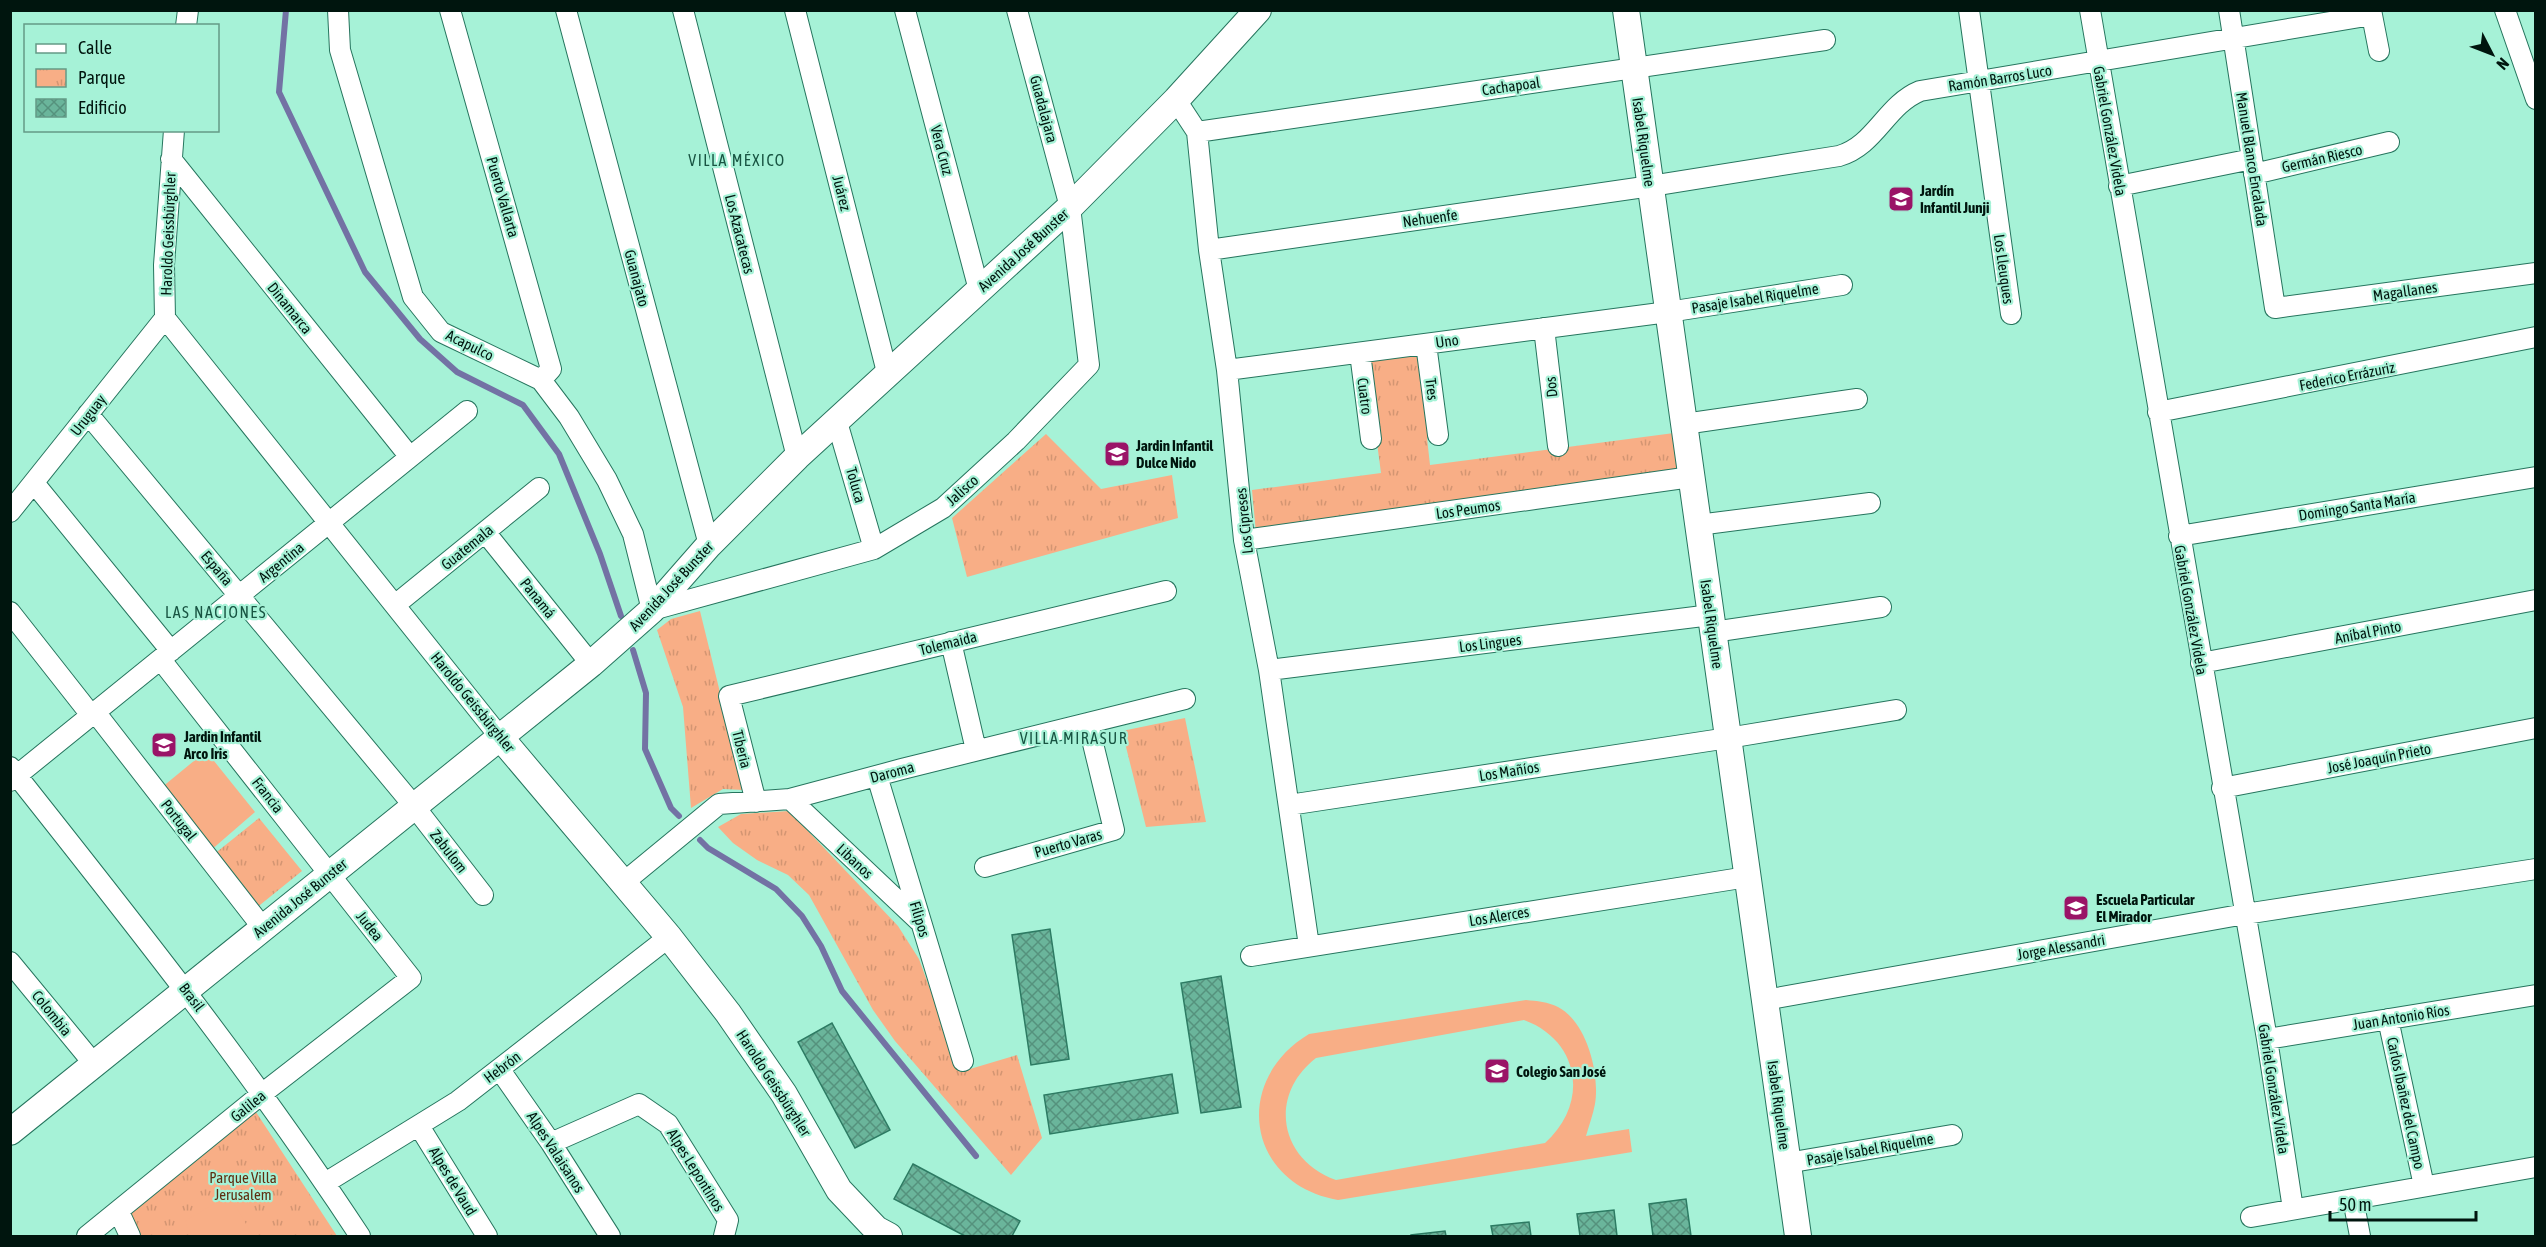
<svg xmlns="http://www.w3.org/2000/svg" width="2546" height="1247" viewBox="0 0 2546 1247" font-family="'Asap Condensed',sans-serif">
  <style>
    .park { fill: url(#park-tufts) }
    .garden { fill: #f8ae86; fill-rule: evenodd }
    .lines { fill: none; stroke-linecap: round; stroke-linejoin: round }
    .stream { stroke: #7372a4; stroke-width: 6 }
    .building { fill: url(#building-cross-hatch); stroke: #2d7b63; stroke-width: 1.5 }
    .minor-casing { stroke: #26755e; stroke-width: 22 }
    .tertiary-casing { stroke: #26755e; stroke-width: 28 }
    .minor { stroke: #fff; stroke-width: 20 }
    .tertiary { stroke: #fff; stroke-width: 26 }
    .labels { text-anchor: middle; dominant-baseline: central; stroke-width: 4.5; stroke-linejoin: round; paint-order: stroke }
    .street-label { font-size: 15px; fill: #00150e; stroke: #a6f2d7 }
    .poi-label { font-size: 15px; font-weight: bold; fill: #00150e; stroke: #a6f2d7; text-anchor: start }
    .park-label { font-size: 15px; fill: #5e2e10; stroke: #a6f2d7 }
    .neighbourhood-label { font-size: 16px; letter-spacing: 1.5px; fill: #185442; stroke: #a6f2d7 }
  </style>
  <defs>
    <pattern id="park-tufts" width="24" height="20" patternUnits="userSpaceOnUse" patternTransform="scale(1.5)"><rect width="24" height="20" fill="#f8ae86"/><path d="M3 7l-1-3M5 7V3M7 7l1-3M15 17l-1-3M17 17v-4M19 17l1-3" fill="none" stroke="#d39572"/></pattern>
    <pattern id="building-cross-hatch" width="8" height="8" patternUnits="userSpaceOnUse" patternTransform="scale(1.5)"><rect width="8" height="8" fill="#6ab59b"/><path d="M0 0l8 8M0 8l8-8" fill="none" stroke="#55927d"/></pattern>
  </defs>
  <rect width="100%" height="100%" fill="#a6f2d7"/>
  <path class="park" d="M 1422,352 L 1432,437 L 1427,438 L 1430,465 L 1674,433 L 1680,473 L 1256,533 L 1252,490 L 1381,473 L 1366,360 Z
    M 1046,434 L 1101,489 L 1172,475 L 1178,518 L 967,577 L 952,518 Z
    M 700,611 L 744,790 L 723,789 L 691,808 L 683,707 L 657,630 L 671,619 Z
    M 1185,718 L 1206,822 L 1146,827 L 1122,731 Z
    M 789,811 L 898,926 L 919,959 L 960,1072 L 1017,1055 L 1042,1138 L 1011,1175 L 895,1041 L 873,1010 L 809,895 L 788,875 L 757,860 L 733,843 L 718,827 L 741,814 Z
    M 259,818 L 302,871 L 255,909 L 213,855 Z
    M 254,1109 L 337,1236 L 136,1236 L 127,1214 Z"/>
  <path class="garden" d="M 206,751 L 255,812 L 210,851 L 161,788 Z
    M 1526,1000 C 1537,1001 1548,1002 1558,1007 C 1587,1022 1600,1074 1595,1104 C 1593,1115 1589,1125 1586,1136 L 1629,1129 L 1632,1152 L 1338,1200 C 1247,1184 1231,1081 1309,1034 ZM 1524,1020 C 1581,1041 1589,1104 1545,1143 L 1336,1180 C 1279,1160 1268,1095 1316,1058 Z
    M 229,1195 L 253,1236 L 192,1236 L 185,1221 Z"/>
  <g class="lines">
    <path class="stream" d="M 286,10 L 279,92 L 365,272 L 420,339 L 457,372 L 523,405 L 559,454 L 600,554 L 621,616
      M 633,650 L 646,693 L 645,749 L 671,808 L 679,816
      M 700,840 L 708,848 L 776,889 L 802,916 L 821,946 L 842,991 L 976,1156"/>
  </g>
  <path class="building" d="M 1050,929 L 1069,1059 L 1031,1065 L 1012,935 Z
    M 1221,976 L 1241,1107 L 1201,1113 L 1181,983 Z
    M 832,1023 L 890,1130 L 855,1148 L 798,1042 Z
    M 1172,1074 L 1178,1113 L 1050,1134 L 1044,1095 Z
    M 913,1164 L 1020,1221 L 1012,1236 L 965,1236 L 894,1199 Z
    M 1686,1199 L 1691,1236 L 1653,1236 L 1649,1204 Z
    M 1614,1210 L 1617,1236 L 1580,1236 L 1577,1214 Z
    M 1529,1222 L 1531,1236 L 1493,1236 L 1491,1226 Z
    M 1445,1231 L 1446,1236 L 1411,1236 L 1411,1235 Z"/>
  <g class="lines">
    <g class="minor-casing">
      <path id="minor" d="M 338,10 L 340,50 L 413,297 L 441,332 L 541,380 L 569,417 L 607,480 L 633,534 L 652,610 L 874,549 L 943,508 L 1016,441 L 1089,365 L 1070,207 L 1017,10
        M 450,10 L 551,369 L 541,380
        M 566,10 L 709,545
        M 683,10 L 797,457
        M 795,10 L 888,376
        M 905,10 L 979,290
        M 1969,10 L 2011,314
        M 2090,10 L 2267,1039 L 2293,1209
        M 2229,10 L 2275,308 L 2536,273
        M 2371,10 L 2379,51
        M 2505,10 L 2536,99
        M 186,26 L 188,10
        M 1176,100 L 1197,132 L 1209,250 L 1227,370 L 1244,540 L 1269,670 L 1309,946
        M 174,130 L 164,265 L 165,318 L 500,737
        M 1197,132 L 1825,40
        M 171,159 L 410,457
        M 2254,174 L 2389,142
        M 2119,186 L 2252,159
        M 1209,250 L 1651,186 L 1839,156 C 1875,146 1886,105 1920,91 L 2372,15
        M 1544,328 L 1558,446
        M 1426,344 L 1438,435
        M 1360,353 L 1371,439
        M 1227,370 L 1668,312 L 1842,285
        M 2158,412 L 2536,337
        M 88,414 L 414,806 L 483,895
        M 837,422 L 874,549
        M 1684,424 L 1857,399
        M 34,483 L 171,651
        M 10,512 L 165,318
        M 1698,525 L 1870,503
        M 485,532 L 591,664
        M 2179,536 L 2536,477
        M 1244,540 L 1691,477
        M 395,605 L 539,488
        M 10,612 L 91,715
        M 1713,632 L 1881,607
        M 951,642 L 976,750
        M 2201,663 L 2536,600
        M 1269,670 L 1711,615
        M 95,712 L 263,928
        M 10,767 C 132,921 253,1073 360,1236
        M 877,776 L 963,1061
        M 10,781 L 467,411
        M 2222,788 L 2536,728
        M 790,799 L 919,921
        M 756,802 L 729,696 L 1166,591
        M 1289,805 L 1728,738 L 1896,710
        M 985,867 L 1114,830 L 1088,723
        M 623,883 L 719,804 L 790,799 L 902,769 L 1185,699
        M 1251,956 L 1747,877
        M 10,962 L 94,1064
        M 1765,1000 L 2245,914 L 2536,869
        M 2388,1019 L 2424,1186
        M 2267,1039 L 2536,995
        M 500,1070 L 551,1143 L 610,1236
        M 419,1126 L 487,1236
        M 551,1143 L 639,1104 L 668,1124 L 728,1220 L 724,1236
        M 1787,1163 L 1952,1135
        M 325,1183 L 458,1101 L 669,937
        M 2353,1199 L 2360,1236
        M 119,1212 L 130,1236
        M 2251,1217 L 2536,1167
        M 87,1236 L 263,1093 L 411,978 L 161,660"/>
    </g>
    <g class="tertiary-casing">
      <path id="tertiary" d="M 1626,10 L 1798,1236
        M 500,737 L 669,937 L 728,1013 L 784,1094 L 839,1190 L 876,1229 L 889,1236
        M 10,1132 L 591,664 L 652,610 L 709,545 L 797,457 L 1070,207 L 1176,100 L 1258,10"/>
    </g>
    <use href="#minor" class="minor"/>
    <use href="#tertiary" class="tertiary"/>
  </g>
  <defs>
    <g id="school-square" transform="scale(1.35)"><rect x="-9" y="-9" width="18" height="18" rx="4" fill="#9a1467" stroke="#a6f2d7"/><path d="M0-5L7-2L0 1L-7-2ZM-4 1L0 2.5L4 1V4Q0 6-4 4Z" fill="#fff"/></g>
  </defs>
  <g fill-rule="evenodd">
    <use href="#school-square" x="1901" y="199"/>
    <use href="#school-square" x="1117" y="454"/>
    <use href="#school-square" x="164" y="745"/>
    <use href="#school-square" x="2076" y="908"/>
    <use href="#school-square" x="1497" y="1071"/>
  </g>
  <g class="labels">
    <g class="street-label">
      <text transform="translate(2000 78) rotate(-9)">Ramón Barros Luco</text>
      <text transform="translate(1511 86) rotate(-8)">Cachapoal</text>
      <text transform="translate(1044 109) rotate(75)">Guadalajara</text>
      <text transform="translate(2110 131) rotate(80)">Gabriel González Videla</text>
      <text transform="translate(1644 142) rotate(82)">Isabel Riquelme</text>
      <text transform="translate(942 150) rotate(75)">Vera Cruz</text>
      <text transform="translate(2322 158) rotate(-13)">Germán Riesco</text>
      <text transform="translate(2252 159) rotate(81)">Manuel Blanco Encalada</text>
      <text transform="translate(842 193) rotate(76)">Juárez</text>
      <text transform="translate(503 197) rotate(74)">Puerto Vallarta</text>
      <text transform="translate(1430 218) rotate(-8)">Nehuenfe</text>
      <text transform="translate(168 234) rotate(-88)">Haroldo Geissbürghler</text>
      <text transform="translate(740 234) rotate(76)">Los Azacatecas</text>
      <text transform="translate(1023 250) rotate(-42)">Avenida José Bunster</text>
      <text transform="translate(2004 269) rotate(82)">Los Lleuques</text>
      <text transform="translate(637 278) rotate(75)">Guanajato</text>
      <text transform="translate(2405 291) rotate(-8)">Magallanes</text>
      <text transform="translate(1755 298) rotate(-9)">Pasaje Isabel Riquelme</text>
      <text transform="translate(290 308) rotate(51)">Dinamarca</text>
      <text transform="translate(1447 341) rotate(-8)">Uno</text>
      <text transform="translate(470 345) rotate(26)">Acapulco</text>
      <text transform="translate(2347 376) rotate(-11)">Federico Errázuriz</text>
      <text transform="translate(1551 387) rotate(-96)">Dos</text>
      <text transform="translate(1432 389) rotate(83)">Tres</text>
      <text transform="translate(1365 396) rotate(83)">Cuatro</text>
      <text transform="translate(88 415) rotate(-52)">Uruguay</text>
      <text transform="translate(856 485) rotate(74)">Toluca</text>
      <text transform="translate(962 490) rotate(-42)">Jalisco</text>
      <text transform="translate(2357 506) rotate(-9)">Domingo Santa María</text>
      <text transform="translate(1468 509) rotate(-8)">Los Peumos</text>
      <text transform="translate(1244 521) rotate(-96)">Los Cipreses</text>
      <text transform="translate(467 547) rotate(-39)">Guatemala</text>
      <text transform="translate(281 562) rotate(-39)">Argentina</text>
      <text transform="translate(217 568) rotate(50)">España</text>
      <text transform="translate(671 586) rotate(-47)">Avenida José Bunster</text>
      <text transform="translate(538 598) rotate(51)">Panamá</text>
      <text transform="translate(2191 610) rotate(80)">Gabriel González Videla</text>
      <text transform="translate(1712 624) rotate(82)">Isabel Riquelme</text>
      <text transform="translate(2368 632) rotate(-11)">Aníbal Pinto</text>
      <text transform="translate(948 643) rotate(-14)">Tolemaida</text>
      <text transform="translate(1490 643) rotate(-7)">Los Lingues</text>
      <text transform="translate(473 702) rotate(51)">Haroldo Geissbürghler</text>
      <text transform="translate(742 749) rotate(76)">Tiberia</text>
      <text transform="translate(2379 758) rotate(-11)">José Joaquín Prieto</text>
      <text transform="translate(1509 771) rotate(-9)">Los Mañíos</text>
      <text transform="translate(892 772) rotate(-15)">Daroma</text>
      <text transform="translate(268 795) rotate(52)">Francia</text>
      <text transform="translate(179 820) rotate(52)">Portugal</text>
      <text transform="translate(1068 843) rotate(-16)">Puerto Varas</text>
      <text transform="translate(449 851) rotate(52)">Zabulom</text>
      <text transform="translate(855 861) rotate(43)">Libanos</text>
      <text transform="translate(300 898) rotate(-39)">Avenida José Bunster</text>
      <text transform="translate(1499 916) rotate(-9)">Los Alerces</text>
      <text transform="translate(920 919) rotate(73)">Filipos</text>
      <text transform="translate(370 926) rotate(52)">Judea</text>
      <text transform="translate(2061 947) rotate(-10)">Jorge Alessandri</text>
      <text transform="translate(192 997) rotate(53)">Brasil</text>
      <text transform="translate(52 1013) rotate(51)">Colombia</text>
      <text transform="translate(2401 1017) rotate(-9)">Juan Antonio Ríos</text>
      <text transform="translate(502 1067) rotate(-37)">Hebrón</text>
      <text transform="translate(774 1083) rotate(57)">Haroldo Geissbürghler</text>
      <text transform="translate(2274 1089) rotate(81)">Gabriel González Videla</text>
      <text transform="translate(2406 1103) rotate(78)">Carlos Ibañez del Campo</text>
      <text transform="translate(1779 1105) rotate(82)">Isabel Riquelme</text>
      <text transform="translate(248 1106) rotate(-39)">Galilea</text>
      <text transform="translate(1870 1149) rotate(-10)">Pasaje Isabel Riquelme</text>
      <text transform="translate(556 1152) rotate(57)">Alpes Valaisanos</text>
      <text transform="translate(696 1170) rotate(58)">Alpes Lepontinos</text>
      <text transform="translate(453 1181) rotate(59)">Alpes de Vaud</text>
    </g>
    <g class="poi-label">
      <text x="1920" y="190">Jardín<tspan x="1920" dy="17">Infantil Junji</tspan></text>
      <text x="1136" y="445">Jardin Infantil<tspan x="1136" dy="17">Dulce Nido</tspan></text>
      <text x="184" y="736">Jardin Infantil<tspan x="184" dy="17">Arco Iris</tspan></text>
      <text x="2096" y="899">Escuela Particular<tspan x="2096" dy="17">El Mirador</tspan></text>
      <text x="1516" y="1071">Colegio San José</text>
    </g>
    <g class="park-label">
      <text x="243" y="1177">Parque Villa<tspan x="243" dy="17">Jerusalem</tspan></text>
    </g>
    <g class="neighbourhood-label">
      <text x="737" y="160">VILLA MÉXICO</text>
      <text x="216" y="612">LAS NACIONES</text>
      <text x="1074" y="738">VILLA MIRASUR</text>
    </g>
  </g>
  <rect width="2546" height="1247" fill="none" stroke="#00150e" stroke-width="24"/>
  <rect x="24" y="24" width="195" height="108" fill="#a6f2d7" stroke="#649a87" stroke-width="1.5"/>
  <rect x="36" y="44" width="30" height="9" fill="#ffffff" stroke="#649a87" stroke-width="1.5"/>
  <text x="78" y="54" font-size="18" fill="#00150e">Calle</text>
  <rect x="36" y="69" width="30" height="18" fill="url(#park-tufts)" stroke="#649a87" stroke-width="1.5"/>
  <text x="78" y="84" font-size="18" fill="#00150e">Parque</text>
  <rect x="36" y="99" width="30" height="18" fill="url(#building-cross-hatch)" stroke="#649a87" stroke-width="1.5"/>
  <text x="78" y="114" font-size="18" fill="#00150e">Edificio</text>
  <g transform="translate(2492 54) rotate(132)" stroke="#a6f2d7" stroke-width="4.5" paint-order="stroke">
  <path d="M0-4.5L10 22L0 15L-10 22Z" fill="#00150e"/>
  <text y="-9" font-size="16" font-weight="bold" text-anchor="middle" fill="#00150e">N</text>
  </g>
  <path d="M2330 1211v9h146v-9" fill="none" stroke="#00150e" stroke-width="3"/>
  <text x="2339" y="1211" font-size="18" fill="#00150e" stroke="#a6f2d7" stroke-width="4.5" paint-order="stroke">50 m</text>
</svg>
